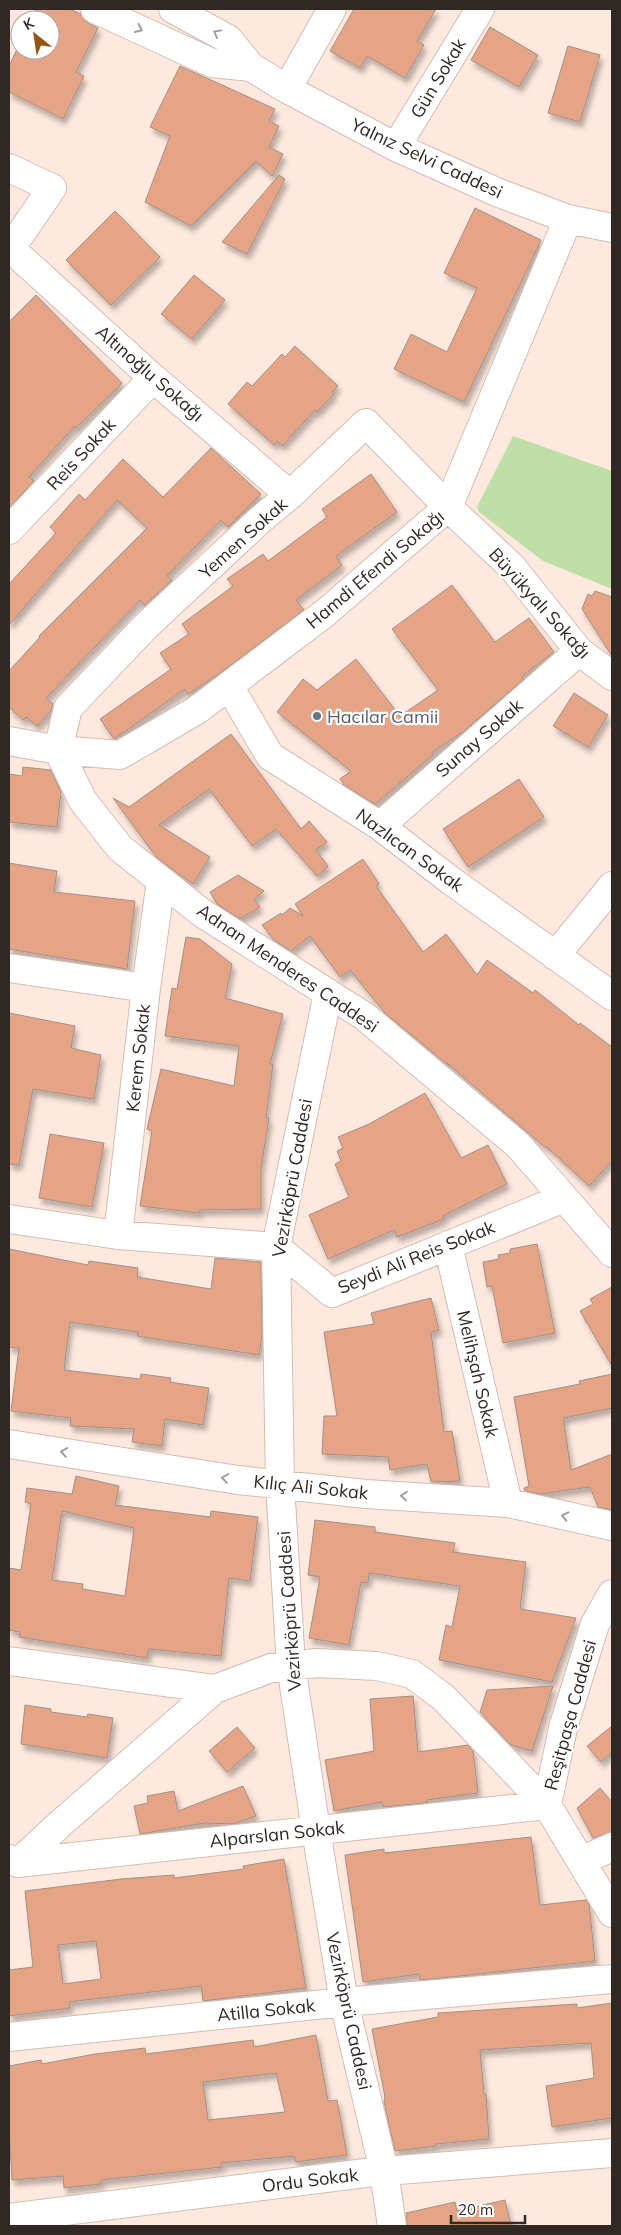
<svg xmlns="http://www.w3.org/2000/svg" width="621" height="2235" viewBox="0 0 621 2235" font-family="Mulish,sans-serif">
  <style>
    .green { fill: #bedfa5 }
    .building { fill: #e4a485; stroke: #a49087; fill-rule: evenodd; filter: url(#shadow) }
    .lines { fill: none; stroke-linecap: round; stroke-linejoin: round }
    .minor-casing { stroke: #d2bdb3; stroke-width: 30 }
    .minor { stroke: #fff; stroke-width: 28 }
    .oneway { stroke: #a29e9c }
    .worship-dot { fill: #6b7280; stroke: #fff; stroke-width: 2 }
    .labels { text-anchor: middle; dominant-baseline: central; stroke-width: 4.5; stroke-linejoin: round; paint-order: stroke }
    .street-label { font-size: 18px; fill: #302824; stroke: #fff }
    .worship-label { font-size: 18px; fill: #5b616d; stroke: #fff; text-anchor: start }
  </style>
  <defs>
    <filter id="shadow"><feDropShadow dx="3" dy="5.5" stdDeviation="2.5" flood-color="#0004"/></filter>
  </defs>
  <rect width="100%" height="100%" fill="#ffe9de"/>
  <path class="green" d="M 513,436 L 612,471 L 612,589 L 543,561 L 479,512 L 477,507 Z"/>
  <path class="building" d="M 36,9 L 70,9 L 81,14 L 88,23 L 98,28 L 76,72 L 84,76 L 63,119 L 9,92 L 9,66 L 20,43 L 20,50 L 50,50 L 50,20 L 31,20 Z
    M 354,9 L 436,9 L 417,41 L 424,45 L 405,78 L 367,56 L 360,68 L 330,51 Z
    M 490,27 L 538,55 L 519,87 L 471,60 Z
    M 568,46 L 600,55 L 580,122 L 548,113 Z
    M 180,66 L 275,109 L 269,121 L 279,126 L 269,147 L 283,154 L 272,176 L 256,161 L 191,226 L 145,202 L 170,136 L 150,127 Z
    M 279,175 L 285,179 L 247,254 L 222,242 Z
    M 475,208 L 541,240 L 464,402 L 394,369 L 411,334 L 447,352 L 477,288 L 444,273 Z
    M 115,211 L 160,257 L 111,305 L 66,260 Z
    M 194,275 L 225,300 L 192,339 L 161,314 Z
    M 36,295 L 122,383 L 76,428 L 74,427 L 29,477 L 34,481 L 9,508 L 9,322 Z
    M 295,346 L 338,386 L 332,392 L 334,394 L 317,412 L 315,410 L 282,446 L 277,441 L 274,445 L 228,404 L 247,382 L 252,386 L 282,354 L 285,357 Z
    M 211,448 L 261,494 L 228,527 L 221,520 L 167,576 L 172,580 L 145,605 L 140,600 L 46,698 L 53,704 L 51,711 L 37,726 L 26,717 L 23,720 L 9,707 L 9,671 L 40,637 L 39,636 L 147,528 L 117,500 L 9,625 L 9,584 L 56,533 L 50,527 L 79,494 L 85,500 L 123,459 L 163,497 Z
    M 371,474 L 397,512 L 336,556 L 342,565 L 296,600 L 304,610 L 219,674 L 188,694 L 185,689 L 114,739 L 100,719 L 171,669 L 160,653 L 189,634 L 182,624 L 233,586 L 227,579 L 263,554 L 268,561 L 327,517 L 322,509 Z
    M 452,585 L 495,642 L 529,618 L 554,652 L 522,676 L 524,679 L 464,731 L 433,752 L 434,754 L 375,804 L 344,785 L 340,779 L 351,771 L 277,712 L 303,679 L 317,690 L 356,659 L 400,716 L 438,690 L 392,629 Z
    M 595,591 L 612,597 L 612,656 L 582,609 L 588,594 L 592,596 Z
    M 574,693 L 608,715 L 588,747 L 553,726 Z
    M 231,734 L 301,829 L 309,821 L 327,842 L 316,850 L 328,866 L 317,876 L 276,829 L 252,846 L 209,789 L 159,825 L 210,857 L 193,884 L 157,858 L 113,798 L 129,807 Z
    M 23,767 L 51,770 L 61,792 L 57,827 L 9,822 L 9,774 L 22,776 Z
    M 519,779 L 544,817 L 468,867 L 443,829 Z
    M 363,859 L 379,884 L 376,886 L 423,952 L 446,934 L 477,975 L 487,960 L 533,993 L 535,990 L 579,1025 L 580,1023 L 612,1047 L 612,1161 L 589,1186 L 547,1147 L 546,1148 L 447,1063 L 449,1066 L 385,1013 L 350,970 L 340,977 L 310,936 L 291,951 L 274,940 L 262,925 L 281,913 L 282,915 L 290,908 L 303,916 L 295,904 Z
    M 9,863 L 57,871 L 54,892 L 135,901 L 127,969 L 9,949 Z
    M 238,875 L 264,891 L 254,899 L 260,907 L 240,919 L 217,904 L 210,892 Z
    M 186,937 L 200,939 L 232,964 L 225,998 L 283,1014 L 270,1064 L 273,1064 L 266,1118 L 269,1118 L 261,1168 L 261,1209 L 200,1210 L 199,1213 L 140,1206 L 152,1131 L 147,1129 L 161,1069 L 234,1086 L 239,1046 L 165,1036 L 172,988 L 177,989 Z
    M 9,1013 L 75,1026 L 71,1048 L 101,1055 L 94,1099 L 33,1089 L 19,1165 L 9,1164 Z
    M 425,1093 L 461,1158 L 488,1145 L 507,1184 L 443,1216 L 444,1219 L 397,1237 L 394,1230 L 328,1259 L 309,1215 L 349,1197 L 335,1164 L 341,1161 L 337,1151 L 343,1148 L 338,1137 L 369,1124 Z
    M 50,1134 L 104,1143 L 92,1207 L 39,1198 Z
    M 537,1244 L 555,1333 L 503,1343 L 492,1286 L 487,1287 L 483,1262 L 499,1259 L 498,1255 L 510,1253 L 510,1249 Z
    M 9,1249 L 88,1265 L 89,1261 L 138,1268 L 137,1277 L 211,1289 L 215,1258 L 261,1262 L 262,1335 L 259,1355 L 137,1336 L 138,1332 L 70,1322 L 64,1370 L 140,1379 L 141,1374 L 171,1378 L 170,1382 L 209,1388 L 203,1425 L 165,1419 L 162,1446 L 132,1442 L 134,1429 L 70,1426 L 71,1418 L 11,1411 L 19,1348 L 9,1347 Z
    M 612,1287 L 612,1366 L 580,1311 L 593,1304 L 590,1299 Z
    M 431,1298 L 439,1330 L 431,1332 L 444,1432 L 452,1431 L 460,1481 L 431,1482 L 427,1464 L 390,1470 L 388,1457 L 322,1454 L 324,1416 L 337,1416 L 324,1332 L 374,1324 L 371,1313 Z
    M 612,1374 L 612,1408 L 564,1418 L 564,1424 L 571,1470 L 612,1454 L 612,1510 L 598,1507 L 590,1487 L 540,1494 L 525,1491 L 524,1488 L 529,1486 L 514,1397 L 580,1384 L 579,1381 Z
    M 76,1476 L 119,1486 L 115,1505 L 210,1517 L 211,1511 L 258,1517 L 250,1581 L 229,1578 L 221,1656 L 149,1649 L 147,1658 L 19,1637 L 20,1632 L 9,1630 L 9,1568 L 21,1570 L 31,1504 L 25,1502 L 27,1488 L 72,1494 ZM 62,1511 L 134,1528 L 125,1596 L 82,1589 L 83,1584 L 52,1580 Z
    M 315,1520 L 375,1527 L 375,1532 L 455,1543 L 453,1552 L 526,1562 L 520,1609 L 576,1618 L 552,1682 L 439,1660 L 446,1625 L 452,1627 L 460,1586 L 369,1573 L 368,1583 L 361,1582 L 349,1645 L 309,1638 L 320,1577 L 308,1575 Z
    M 553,1686 L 532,1751 L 511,1745 L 480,1712 L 487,1690 Z
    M 413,1696 L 418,1752 L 468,1745 L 473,1751 L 478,1793 L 427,1800 L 428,1802 L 424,1803 L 383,1807 L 382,1802 L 334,1811 L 325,1760 L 374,1751 L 370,1699 Z
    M 25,1705 L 51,1709 L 51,1712 L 87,1717 L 88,1714 L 113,1718 L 107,1758 L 21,1744 Z
    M 612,1726 L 612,1752 L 601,1762 L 587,1746 Z
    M 237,1727 L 255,1748 L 227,1772 L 209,1751 Z
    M 243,1786 L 256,1816 L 233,1824 L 205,1823 L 140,1834 L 134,1806 L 148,1803 L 147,1796 L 174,1791 L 178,1811 Z
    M 600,1788 L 612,1802 L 612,1832 L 593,1838 L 577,1808 Z
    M 531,1837 L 540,1905 L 586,1900 L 589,1904 L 595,1961 L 460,1976 L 420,1980 L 419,1974 L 363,1982 L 345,1855 L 384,1849 L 384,1853 Z
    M 284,1859 L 306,1988 L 203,2001 L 201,1986 L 69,2002 L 70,2008 L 9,2016 L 9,1970 L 33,1967 L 25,1891 L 121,1879 L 174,1875 L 174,1878 L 244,1869 L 243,1866 ZM 96,1941 L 101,1979 L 63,1984 L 58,1945 Z
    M 612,2003 L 612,2118 L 552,2127 L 546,2086 L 594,2078 L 591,2043 L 480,2050 L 484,2094 L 486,2094 L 489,2139 L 436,2144 L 436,2146 L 395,2151 L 384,2102 L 385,2097 L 372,2029 L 438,2017 L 438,2013 L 577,2004 L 577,2008 Z
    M 316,2035 L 328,2101 L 337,2100 L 347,2155 L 296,2162 L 294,2156 L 221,2163 L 222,2167 L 101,2180 L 101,2184 L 64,2188 L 63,2176 L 12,2180 L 9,2128 L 9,2066 L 41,2060 L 42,2064 L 95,2054 L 145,2048 L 146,2054 L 253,2040 L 254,2047 ZM 276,2073 L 285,2112 L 208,2120 L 203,2082 Z
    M 505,2200 L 511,2226 L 407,2226 L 406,2213 L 455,2202 L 457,2211 Z"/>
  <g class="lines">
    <g class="minor-casing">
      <path id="minor" d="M 95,9 L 212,63 L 251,67
        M 173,9 L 228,39 L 251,67 L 287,89 L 396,147 L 499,193 L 568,219 L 612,228
        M 287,89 L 332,9
        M 396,147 L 480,9
        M 9,168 L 52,188 L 9,251
        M 11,249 L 153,378 L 290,495
        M 9,530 L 153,378
        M 229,686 L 270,756 L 380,826 L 450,880 L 612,996
        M 9,741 L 58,750 L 120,755 L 197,710 L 325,613 L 448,507 L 568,219
        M 58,750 L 68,708 L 146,626 L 261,519 L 290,495 L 366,423 L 448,507 L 512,567 L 579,651 L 612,676
        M 58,750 L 83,801 L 120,848 L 202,913 L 364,1016 L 518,1145 L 612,1253
        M 380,826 L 579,651
        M 555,956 L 612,886
        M 9,968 L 146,988
        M 328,993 L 276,1247 L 280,1484 L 291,1666 L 316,1830 L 344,2002 L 384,2171 L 392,2226
        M 9,1219 L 118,1235 L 276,1247 L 332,1293 L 564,1198
        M 118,1235 L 146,988 L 161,881
        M 448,1245 L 508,1503
        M 9,1444 L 238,1480 L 366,1494 L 508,1503 L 612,1526
        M 612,1594 L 595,1624 L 563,1728 L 547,1805 L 612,1913
        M 9,1661 L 215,1689 L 271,1668 L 317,1663 L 377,1666 L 412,1674 L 444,1698 L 547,1805
        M 9,1859 L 18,1863 L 547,1805
        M 581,1861 L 612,1847
        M 18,1863 L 61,1823 L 215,1689
        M 9,2037 L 344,2002 L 612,1979
        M 9,2218 L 373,2172 L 612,2153"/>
    </g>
    <use href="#minor" class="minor"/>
  </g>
  <defs><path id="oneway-chevron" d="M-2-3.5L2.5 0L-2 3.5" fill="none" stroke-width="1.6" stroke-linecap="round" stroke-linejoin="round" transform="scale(1.25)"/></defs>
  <g class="oneway">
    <use href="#oneway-chevron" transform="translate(139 29) rotate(25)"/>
    <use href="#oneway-chevron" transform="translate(217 33) rotate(-151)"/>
    <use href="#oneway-chevron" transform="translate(64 1452) rotate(-171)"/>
    <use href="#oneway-chevron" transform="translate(225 1478) rotate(-171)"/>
    <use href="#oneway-chevron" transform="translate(404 1496) rotate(-176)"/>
    <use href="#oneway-chevron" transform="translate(565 1516) rotate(-167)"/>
  </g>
  <circle class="worship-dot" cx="317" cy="716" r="5"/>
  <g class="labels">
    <g class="street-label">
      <text transform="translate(438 78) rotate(-59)">Gün Sokak</text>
      <text transform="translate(427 158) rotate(25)">Yalnız Selvi Caddesi</text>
      <text transform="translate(150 373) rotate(41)">Altınoğlu Sokağı</text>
      <text transform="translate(81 454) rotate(-47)">Reis Sokak</text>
      <text transform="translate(243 538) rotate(-42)">Yemen Sokak</text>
      <text transform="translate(375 569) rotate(-40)">Hamdi Efendi Sokağı</text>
      <text transform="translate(540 603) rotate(48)">Büyükyalı Sokağı</text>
      <text transform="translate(479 738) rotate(-41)">Sunay Sokak</text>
      <text transform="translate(410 850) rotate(36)">Nazlıcan Sokak</text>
      <text transform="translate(288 968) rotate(34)">Adnan Menderes Caddesi</text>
      <text transform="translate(138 1058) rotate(-84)">Kerem Sokak</text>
      <text transform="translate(292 1178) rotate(-80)">Vezirköprü Caddesi</text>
      <text transform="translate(416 1257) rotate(-22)">Seydi Ali Reis Sokak</text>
      <text transform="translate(478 1374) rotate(77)">Melihşah Sokak</text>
      <text transform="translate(311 1487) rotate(6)">Kılıç Ali Sokak</text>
      <text transform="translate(289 1611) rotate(-94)">Vezirköprü Caddesi</text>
      <text transform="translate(570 1715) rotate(-75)">Reşitpaşa Caddesi</text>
      <text transform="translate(277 1834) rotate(-6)">Alparslan Sokak</text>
      <text transform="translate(266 2010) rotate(-6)">Atilla Sokak</text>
      <text transform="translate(349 2011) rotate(78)">Vezirköprü Caddesi</text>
      <text transform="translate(310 2180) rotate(-7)">Ordu Sokak</text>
    </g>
    <g class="worship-label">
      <text x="327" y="716">Hacılar Camii</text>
    </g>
  </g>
  <rect width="621" height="2235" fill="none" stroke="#302824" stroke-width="20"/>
  <g transform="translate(35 35) rotate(330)"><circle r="24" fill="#ffffff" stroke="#aca9a7"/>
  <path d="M0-4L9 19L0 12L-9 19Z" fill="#915812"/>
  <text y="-8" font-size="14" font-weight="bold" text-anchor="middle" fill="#302824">K</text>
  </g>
  <path d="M451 2215v8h74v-8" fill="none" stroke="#302824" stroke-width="2.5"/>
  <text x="458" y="2215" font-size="15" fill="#302824" stroke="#ffffff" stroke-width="4" paint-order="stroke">20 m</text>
</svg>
